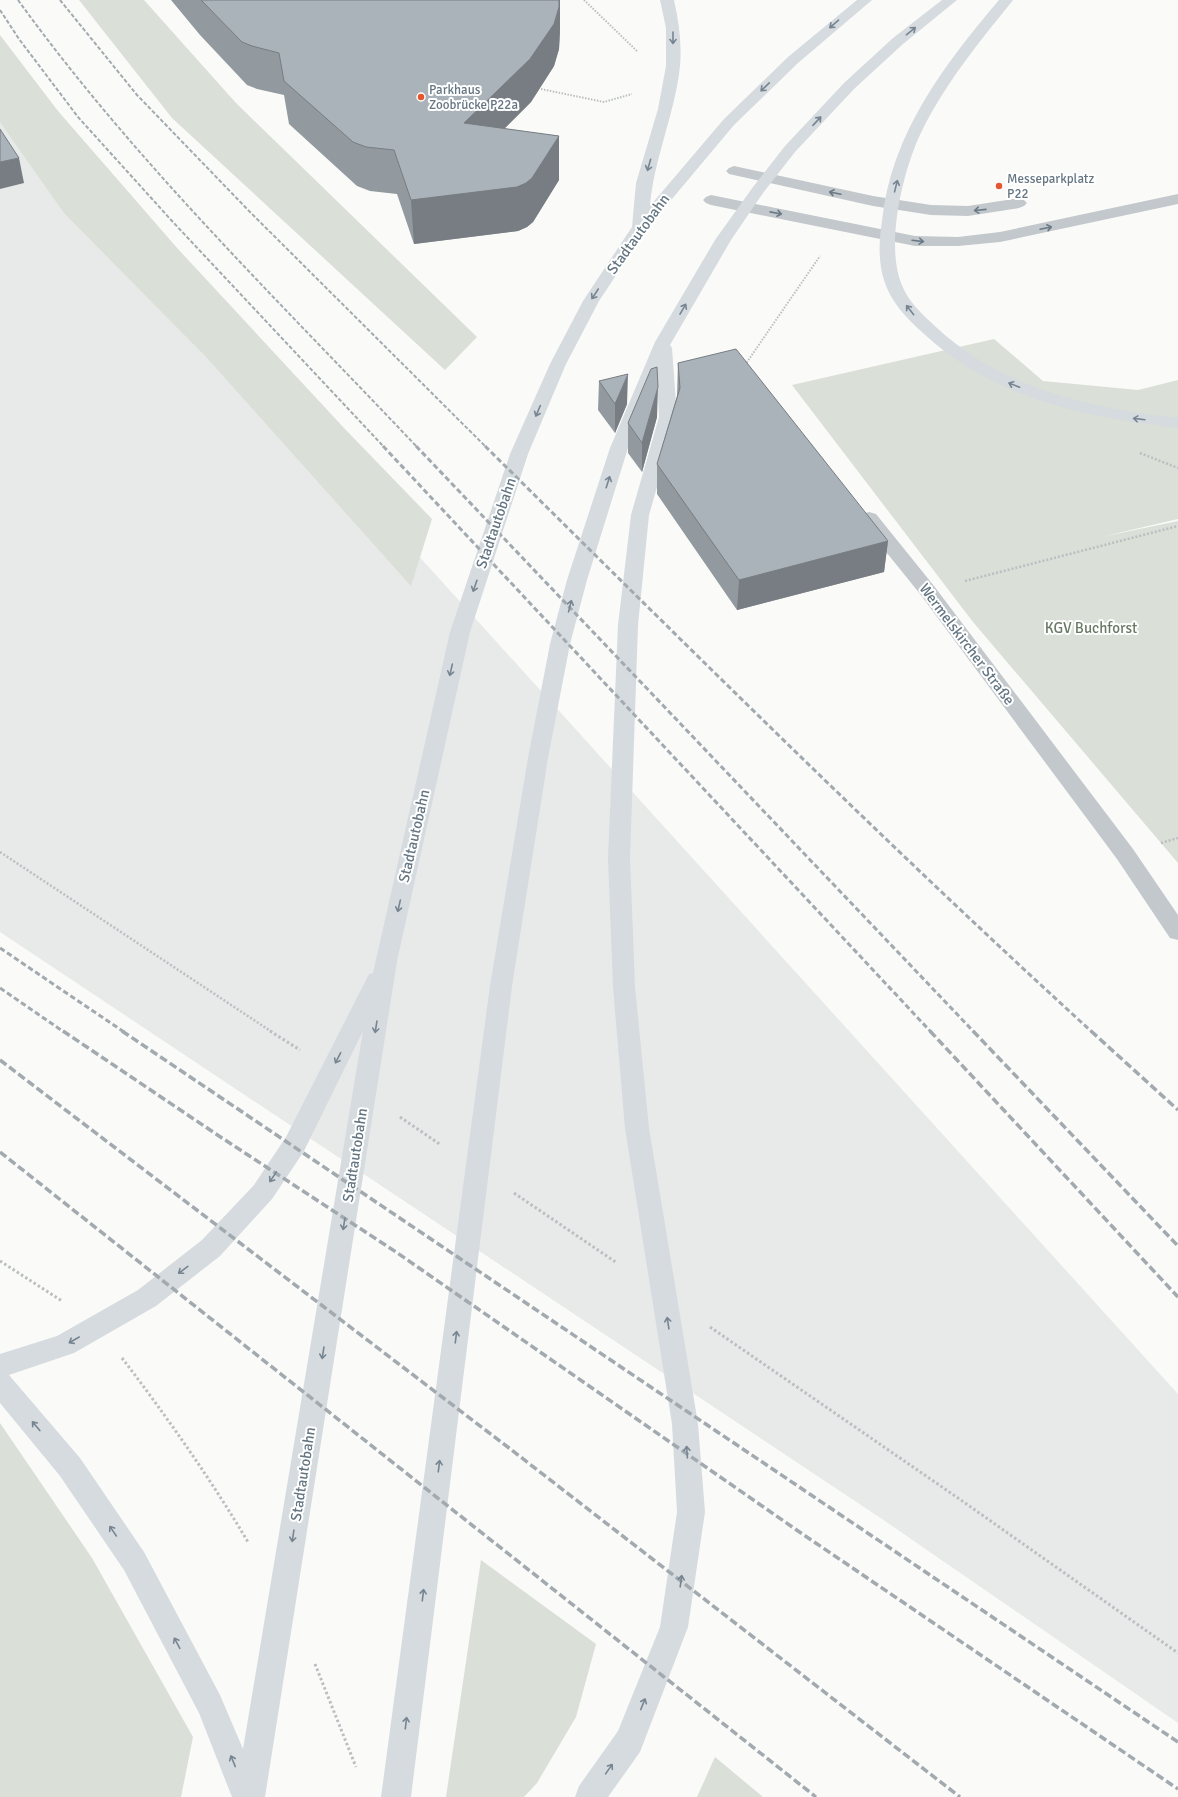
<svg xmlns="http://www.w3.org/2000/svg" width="1178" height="1797" viewBox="0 0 1178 1797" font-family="Signika,sans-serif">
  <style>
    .built { fill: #e8e9e9 }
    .green { fill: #dadfd7 }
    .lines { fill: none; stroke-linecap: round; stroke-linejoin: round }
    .path-far2 { stroke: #bbbfc2; stroke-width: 2; stroke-dasharray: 1.5 1.5; stroke-linecap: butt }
    .path-far1 { stroke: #bbbfc2; stroke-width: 2.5; stroke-dasharray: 2 2; stroke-linecap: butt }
    .path { stroke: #bbbfc2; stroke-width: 3; stroke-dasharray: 2.5 2.5; stroke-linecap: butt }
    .service { fill: #c3c8cc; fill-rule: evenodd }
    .minor { fill: #c3c8cc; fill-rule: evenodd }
    .trunk { fill: #d6dbdf; fill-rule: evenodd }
    .rail-far2 { stroke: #a2aab0; stroke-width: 2; stroke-dasharray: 4 2; stroke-linecap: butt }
    .rail-far1 { stroke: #a2aab0; stroke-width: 3; stroke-dasharray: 5.5 3; stroke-linecap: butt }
    .rail { stroke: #a2aab0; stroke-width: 3.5; stroke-dasharray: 8 3.5; stroke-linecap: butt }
    .wall { fill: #929a9f }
    .shaded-wall { fill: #777d82 }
    .building { fill: #aab3b9; stroke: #777d82 }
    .oneway { stroke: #768591 }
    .oneway2 { stroke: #6a7a87 }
    .poi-dot { fill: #e4572e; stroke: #fff; stroke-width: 1.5 }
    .labels { text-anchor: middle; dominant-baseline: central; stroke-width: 4; stroke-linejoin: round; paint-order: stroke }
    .far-poi-label { font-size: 13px; fill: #657683; stroke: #fff; text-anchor: start }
    .street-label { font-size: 15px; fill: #657683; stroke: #fff }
    .park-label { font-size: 15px; fill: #687a64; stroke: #fff }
  </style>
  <rect width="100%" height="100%" fill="#fafaf8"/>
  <path class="built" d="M 0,94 L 1178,1394 L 1178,1723 L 882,1519 L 0,932 Z"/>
  <path class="green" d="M 79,0 L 144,0 L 236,103 L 477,337 L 445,370 L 172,118 Z
    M 0,35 L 58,111 L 178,249 L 344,428 L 432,519 L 411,586 L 207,358 L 64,213 L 0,122 Z
    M 994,339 L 1043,381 L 1138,390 L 1178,380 L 1178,519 L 1101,537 L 1178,521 L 1178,863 L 973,622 L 792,385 Z
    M 0,1423 L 92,1558 L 193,1737 L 181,1797 L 0,1797 Z
    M 481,1560 L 596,1644 L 576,1717 L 537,1783 L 524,1797 L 446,1797 Z
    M 715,1757 L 763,1797 L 697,1797 Z"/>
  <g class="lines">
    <path class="path-far2" d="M 584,0 L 638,52
      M 541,89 L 604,102 L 632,94
      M 745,365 L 820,256"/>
    <path class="path-far1" d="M 1140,453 L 1178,468
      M 965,581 L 1178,526
      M 1161,843 L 1178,838
      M 0,852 L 272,1032"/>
    <path class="path" d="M 270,1031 L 300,1050
      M 400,1117 L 441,1145
      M 514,1193 L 617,1263
      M 0,1261 L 62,1301
      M 710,1327 L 958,1498 L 1178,1653
      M 122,1358 C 167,1417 210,1478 248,1542
      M 315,1664 L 356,1767"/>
    <path class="service" d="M 734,166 L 873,196 L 931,205 L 968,206 L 1019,198 L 1024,200 L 1027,203 L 1024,206 L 1019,208 L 968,216 L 931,215 L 873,206 L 729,174 L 726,171 L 729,168 Z
      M 1178,194 L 1178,204 L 1000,242 L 958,246 L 915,246 L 711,205 L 706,203 L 703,200 L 706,197 L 711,195 L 915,236 L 958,237 L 1000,232 Z"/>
    <path class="minor" d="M 869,512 L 876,514 L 934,586 L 1133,849 L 1178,915 L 1178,940 L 1170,938 L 1117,859 L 920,594 L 862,522 L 860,518 L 862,514 Z"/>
    <path class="trunk" d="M 660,0 L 674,0 C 679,22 682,44 680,66 C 675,114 654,158 650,206 L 724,119 L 788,57 L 857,0 L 872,0 L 798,63 L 734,125 L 646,230 L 599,301 L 566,364 L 528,454 L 470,632 L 397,961 L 265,1797 L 232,1797 L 199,1713 L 124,1570 L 60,1476 L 0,1403 L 0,1354 L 57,1336 L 138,1290 L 202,1240 L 254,1185 L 286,1137 L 366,980 L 369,974 L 373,973 L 450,632 L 510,454 L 550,364 L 583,301 L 632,227 L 636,183 L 658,109 L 666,66 L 666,28 ZM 363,1031 L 243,1749 L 220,1695 L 144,1552 L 80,1458 L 9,1375 L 74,1353 L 156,1306 L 220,1256 L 272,1199 L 304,1151 Z
      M 942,0 L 957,0 L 903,44 L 854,89 L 795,152 L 763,193 L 731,240 L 670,345 L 672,348 L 677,417 L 649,515 L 638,625 L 630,858 L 635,987 L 649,1128 L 698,1424 L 705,1512 L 688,1627 L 640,1752 L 608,1797 L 575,1797 L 579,1786 L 618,1731 L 660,1627 L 677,1512 L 672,1424 L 625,1128 L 613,987 L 608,858 L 618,625 L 631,515 L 659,417 L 657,377 L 628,448 L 587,580 L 570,644 L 548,758 L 512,986 L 411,1797 L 381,1797 L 490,986 L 528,758 L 550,644 L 567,580 L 610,448 L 655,342 L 715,240 L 753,187 L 785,146 L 844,83 L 893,38 Z
      M 999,0 L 1013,0 C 1004,12 994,23 985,35 C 960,67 936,100 919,137 C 902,175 886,244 901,283 C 908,302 923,315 937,328 C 1003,389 1091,408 1178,418 L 1178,428 C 1086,418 992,398 923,333 C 907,319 890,301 884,280 C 878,262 879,240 882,221 C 891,134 944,65 999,0 Z"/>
    <path class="rail-far2" d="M 18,0 C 135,162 280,302 417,447
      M 60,0 L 137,95 L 250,212 L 486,447
      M 0,10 L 19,39 L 78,117 L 172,221 L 384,447"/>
    <path class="rail-far1" d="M 383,446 L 931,1032
      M 416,446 L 974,1032
      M 485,446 C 685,644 884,842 1092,1032
      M 0,948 L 124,1032
      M 0,988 L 64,1032"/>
    <path class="rail" d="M 63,1031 L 219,1136 L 396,1252 L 801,1533 L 1178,1789
      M 122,1031 L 1178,1742
      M 930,1031 L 1178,1297
      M 973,1031 L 1178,1246
      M 1091,1031 L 1178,1110
      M 0,1060 L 509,1448 L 960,1797
      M 0,1152 L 816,1797"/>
  </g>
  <path class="wall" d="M 171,0 L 560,0 L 560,30 L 559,49 L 554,66 L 531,102 L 504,129 L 559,136 L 559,180 L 533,222 L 527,227 L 518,231 L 414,244 L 397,194 L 370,191 L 357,186 L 289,124 L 284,95 L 257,89 L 247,85 L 200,35 Z
    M 678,363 L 888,541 L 884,572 L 737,610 L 657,494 L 657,464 L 677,396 Z
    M 599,381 L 627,404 L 615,433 L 598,410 Z
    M 657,417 L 642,472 L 628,453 L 628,423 Z"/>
  <path class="shaded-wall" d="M 559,0 L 560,0 L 560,30 L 559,49 L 554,66 L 531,102 L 466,167 L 464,123 Z
    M 559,136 L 559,180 L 533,222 L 527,227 L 518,231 L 414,244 L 411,200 Z
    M 19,158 L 24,183 L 0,189 L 0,162 Z
    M 628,374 L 627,404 L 615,433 L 615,404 Z
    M 658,387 L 657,417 L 642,472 L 642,443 Z
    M 888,541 L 884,572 L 737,610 L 739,580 Z"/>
  <path class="building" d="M 201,0 L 559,0 L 559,7 L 554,24 L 530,59 L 464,123 L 559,136 L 532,178 L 526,183 L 517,187 L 411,200 L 394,150 L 366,147 L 353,142 L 284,81 L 279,53 L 252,46 L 242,42 Z
    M 0,129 L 19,158 L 0,162 Z
    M 736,349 L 888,541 L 739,580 L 657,464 L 680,388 L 678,363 Z
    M 657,367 L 658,387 L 642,443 L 628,423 L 651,369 Z
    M 628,374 L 615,404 L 599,381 Z"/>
  <defs><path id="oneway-shaft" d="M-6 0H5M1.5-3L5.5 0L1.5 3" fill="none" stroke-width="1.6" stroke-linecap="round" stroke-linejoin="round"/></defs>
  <g class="oneway">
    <use href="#oneway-shaft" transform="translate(834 24) rotate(139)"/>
    <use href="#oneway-shaft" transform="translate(911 31) rotate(-39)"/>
    <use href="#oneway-shaft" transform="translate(673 38) rotate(90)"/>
    <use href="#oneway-shaft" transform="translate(765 87) rotate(136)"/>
    <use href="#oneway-shaft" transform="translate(817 121) rotate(-47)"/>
    <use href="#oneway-shaft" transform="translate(649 165) rotate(106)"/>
    <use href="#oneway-shaft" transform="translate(896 186) rotate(-76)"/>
    <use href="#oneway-shaft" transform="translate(595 294) rotate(123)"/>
    <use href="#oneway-shaft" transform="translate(683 309) rotate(-60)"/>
    <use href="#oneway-shaft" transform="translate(910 310) rotate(-128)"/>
    <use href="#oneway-shaft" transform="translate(1014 385) rotate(-158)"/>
    <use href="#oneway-shaft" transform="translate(538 411) rotate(113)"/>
    <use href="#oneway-shaft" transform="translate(1139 419) rotate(-173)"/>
    <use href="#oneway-shaft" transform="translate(608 482) rotate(-72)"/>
    <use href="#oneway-shaft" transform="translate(475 586) rotate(109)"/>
    <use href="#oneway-shaft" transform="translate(570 606) rotate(-76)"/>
    <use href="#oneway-shaft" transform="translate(451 670) rotate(103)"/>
    <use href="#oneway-shaft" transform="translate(399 906) rotate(103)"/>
    <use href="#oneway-shaft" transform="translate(376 1027) rotate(99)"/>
    <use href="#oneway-shaft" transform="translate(338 1058) rotate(117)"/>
    <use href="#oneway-shaft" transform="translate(273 1177) rotate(124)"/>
    <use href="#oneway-shaft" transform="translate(344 1224) rotate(99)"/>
    <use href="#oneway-shaft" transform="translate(183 1270) rotate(143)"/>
    <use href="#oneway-shaft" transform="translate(668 1323) rotate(-99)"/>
    <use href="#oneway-shaft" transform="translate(456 1337) rotate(-83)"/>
    <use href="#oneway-shaft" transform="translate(74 1340) rotate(150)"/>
    <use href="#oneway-shaft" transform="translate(323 1353) rotate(99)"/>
    <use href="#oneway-shaft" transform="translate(36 1426) rotate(-130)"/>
    <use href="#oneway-shaft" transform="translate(687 1452) rotate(-94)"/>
    <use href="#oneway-shaft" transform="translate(439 1466) rotate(-83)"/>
    <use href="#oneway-shaft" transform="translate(113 1531) rotate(-124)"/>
    <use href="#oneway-shaft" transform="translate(293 1536) rotate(99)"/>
    <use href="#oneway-shaft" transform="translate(681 1581) rotate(-82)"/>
    <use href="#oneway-shaft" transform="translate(423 1595) rotate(-83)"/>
    <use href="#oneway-shaft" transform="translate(177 1643) rotate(-118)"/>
    <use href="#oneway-shaft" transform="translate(643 1704) rotate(-68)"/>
    <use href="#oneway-shaft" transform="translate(406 1723) rotate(-83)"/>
    <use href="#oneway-shaft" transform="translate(233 1761) rotate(-112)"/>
    <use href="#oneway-shaft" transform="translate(609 1769) rotate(-55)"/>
  </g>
  <g class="oneway2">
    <use href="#oneway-shaft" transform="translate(835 193) rotate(-168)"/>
    <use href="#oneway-shaft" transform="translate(980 210) rotate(174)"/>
    <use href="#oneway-shaft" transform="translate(776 213) rotate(11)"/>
    <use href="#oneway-shaft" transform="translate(1046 228) rotate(-12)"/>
    <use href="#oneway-shaft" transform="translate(918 241) rotate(7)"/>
  </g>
  <g class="poi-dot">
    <circle cx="421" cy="97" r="4"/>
    <circle cx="999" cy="186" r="4"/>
  </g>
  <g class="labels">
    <g class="far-poi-label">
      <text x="429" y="90">Parkhaus<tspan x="429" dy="15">Zoobrücke P22a</tspan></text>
      <text x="1007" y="179">Messeparkplatz<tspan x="1007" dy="15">P22</tspan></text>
    </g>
    <g class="street-label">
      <text transform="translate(638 234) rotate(-54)">Stadtautobahn</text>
      <text transform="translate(496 523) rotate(-71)">Stadtautobahn</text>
      <text transform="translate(967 644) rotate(53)">Wermelskircher Straße</text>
      <text transform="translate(414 836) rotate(-77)">Stadtautobahn</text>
      <text transform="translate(355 1155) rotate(-81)">Stadtautobahn</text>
      <text transform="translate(303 1474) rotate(-81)">Stadtautobahn</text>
    </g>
    <g class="park-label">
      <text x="1091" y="628">KGV Buchforst</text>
    </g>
  </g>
</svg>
